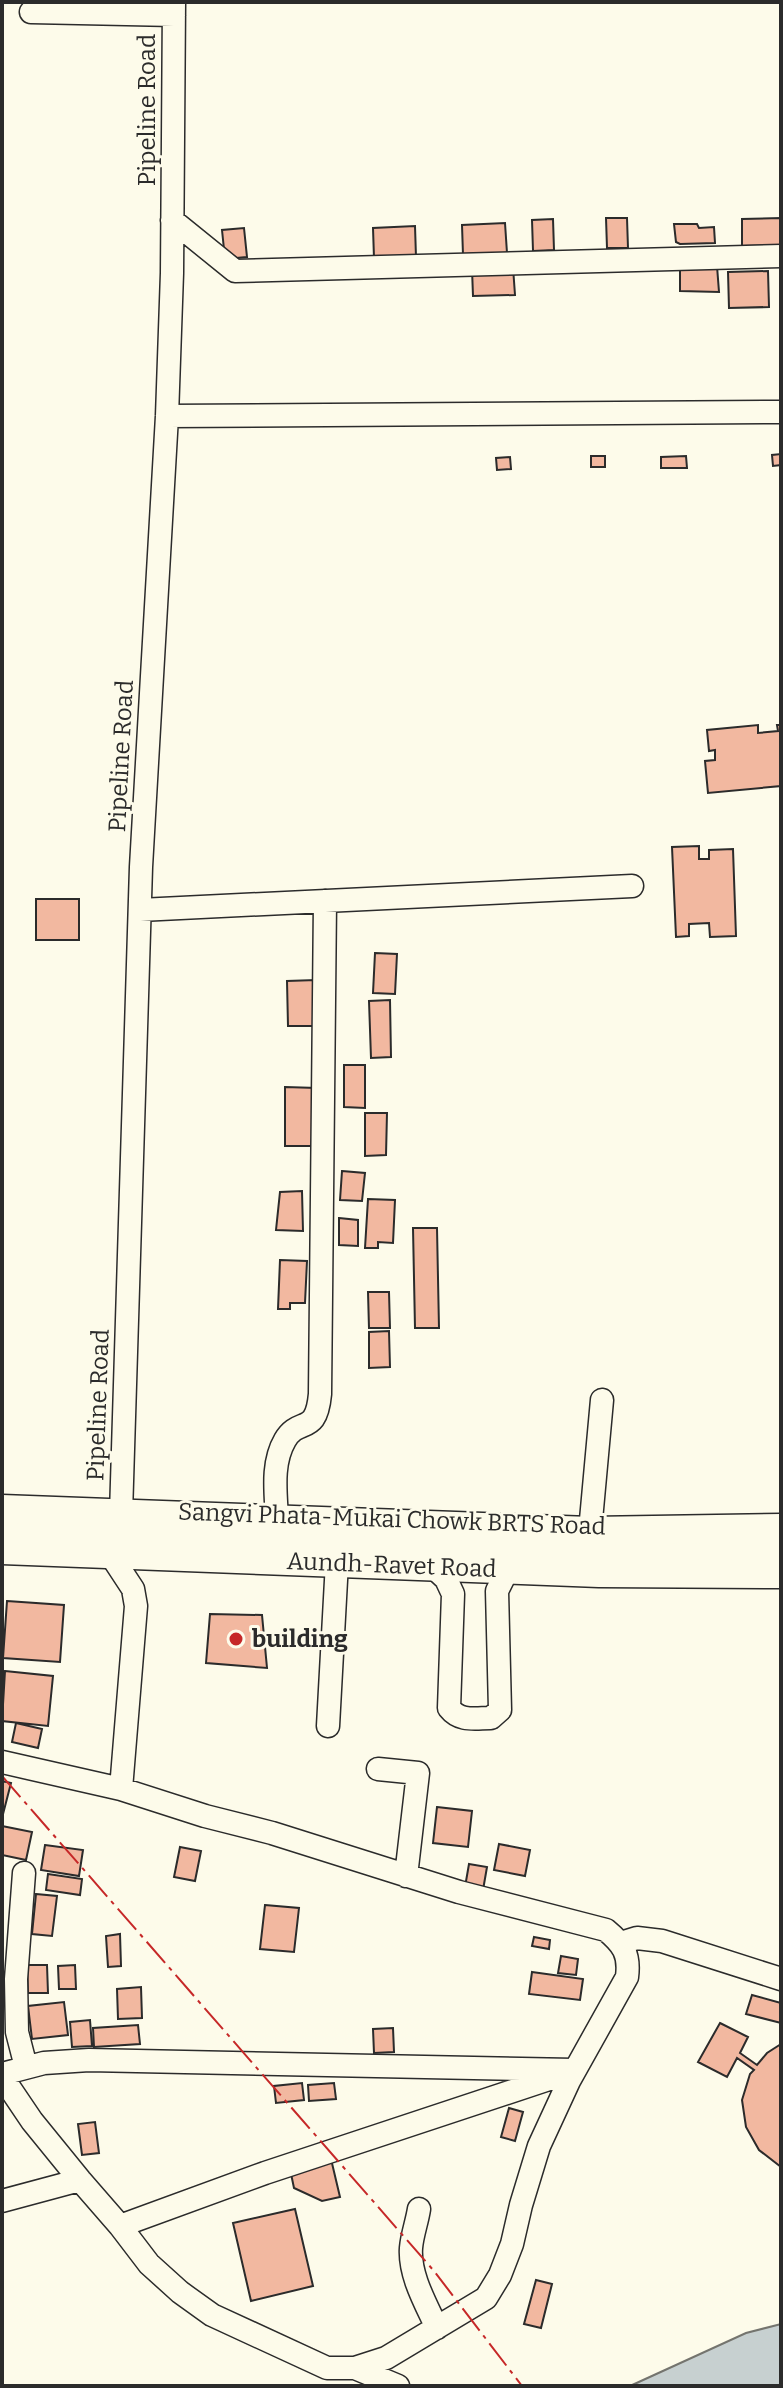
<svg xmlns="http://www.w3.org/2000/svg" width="783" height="2388" viewBox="0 0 783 2388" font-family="Bitter,serif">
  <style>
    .water { fill: #c7d0d0; stroke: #74746e; stroke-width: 2 }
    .building { fill: #f2b8a0; stroke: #2b2b2b; stroke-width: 2 }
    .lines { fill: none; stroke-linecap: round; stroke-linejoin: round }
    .minor-casing { stroke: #2b2b2b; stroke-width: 25 }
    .major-casing { stroke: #2b2b2b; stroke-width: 31 }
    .minor { stroke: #fdfbea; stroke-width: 22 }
    .major { stroke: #fdfbea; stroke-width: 28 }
    .power { stroke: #c62828; stroke-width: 2; stroke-dasharray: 28 6 4 6; stroke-linecap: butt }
    .poi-dot { fill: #c62828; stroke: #fdfbea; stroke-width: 3 }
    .labels { text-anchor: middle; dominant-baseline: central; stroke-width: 6; stroke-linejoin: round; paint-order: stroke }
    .street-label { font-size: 24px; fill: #2b2b2b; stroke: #fdfbea }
    .poi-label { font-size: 24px; font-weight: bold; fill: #2b2b2b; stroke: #fdfbea; text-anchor: start }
  </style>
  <rect width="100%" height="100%" fill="#fdfbea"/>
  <path class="water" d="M 781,2324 L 781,2386 L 630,2386 L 746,2333 Z"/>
  <path class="building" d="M 606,218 L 627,218 L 628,248 L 607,248 Z
    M 781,218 L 781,245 L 742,246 L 742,219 Z
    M 553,219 L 554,250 L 533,251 L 532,220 Z
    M 505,223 L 507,253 L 463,255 L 462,225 Z
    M 674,224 L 697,224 L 699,228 L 714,227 L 715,243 L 680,244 L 676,242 Z
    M 415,226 L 416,257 L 374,258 L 373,228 Z
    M 244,228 L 247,257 L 225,259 L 222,230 Z
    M 680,266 L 717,266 L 719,292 L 680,291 Z
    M 513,267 L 515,295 L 473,296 L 472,269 Z
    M 768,271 L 769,307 L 729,308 L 728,272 Z
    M 781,454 L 781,465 L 773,466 L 772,455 Z
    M 591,456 L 605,456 L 605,467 L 591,467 Z
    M 686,456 L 687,468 L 661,468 L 661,457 Z
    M 510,457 L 511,469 L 497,470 L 496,458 Z
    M 758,725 L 758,733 L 778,731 L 777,725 L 781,725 L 781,786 L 708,793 L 705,761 L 715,760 L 715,750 L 709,751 L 707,730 Z
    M 699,846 L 699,859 L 709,859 L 709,850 L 733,849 L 736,936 L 710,937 L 709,923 L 689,924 L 689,936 L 676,937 L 672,847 Z
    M 36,899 L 79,899 L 79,940 L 36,940 Z
    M 375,953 L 397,954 L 395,994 L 373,993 Z
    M 316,980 L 317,1026 L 288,1026 L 287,981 Z
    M 390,1000 L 391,1057 L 371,1058 L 369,1001 Z
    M 344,1065 L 365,1065 L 365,1108 L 344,1107 Z
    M 285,1087 L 317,1088 L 316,1146 L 285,1146 Z
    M 365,1113 L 387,1113 L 386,1155 L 365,1156 Z
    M 342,1171 L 365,1173 L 362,1201 L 340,1200 Z
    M 302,1191 L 303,1231 L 276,1230 L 280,1192 Z
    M 368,1199 L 395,1200 L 393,1243 L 378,1242 L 378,1248 L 365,1248 Z
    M 339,1218 L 358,1220 L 358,1246 L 339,1245 Z
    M 413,1228 L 437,1228 L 439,1328 L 415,1328 Z
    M 280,1260 L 307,1261 L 305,1303 L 290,1303 L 290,1309 L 278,1309 Z
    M 368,1292 L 389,1292 L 390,1328 L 369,1328 Z
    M 389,1331 L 390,1367 L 369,1368 L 369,1332 Z
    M 7,1601 L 64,1605 L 60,1662 L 3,1658 Z
    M 210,1614 L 262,1615 L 267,1668 L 206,1663 Z
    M 5,1671 L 53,1676 L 48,1726 L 2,1721 Z
    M 16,1723 L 42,1729 L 38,1748 L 12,1742 Z
    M 2,1781 L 11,1783 L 2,1818 Z
    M 437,1807 L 472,1811 L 468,1847 L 433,1843 Z
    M 2,1826 L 32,1832 L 26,1860 L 2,1855 Z
    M 499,1844 L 530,1850 L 525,1876 L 494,1870 Z
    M 45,1845 L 83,1850 L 79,1876 L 41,1870 Z
    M 180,1847 L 201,1851 L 195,1881 L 174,1877 Z
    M 469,1864 L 487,1867 L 483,1890 L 465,1887 Z
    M 48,1874 L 82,1879 L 80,1895 L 46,1890 Z
    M 36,1894 L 57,1896 L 52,1936 L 32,1934 Z
    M 265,1905 L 299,1908 L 294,1952 L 260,1949 Z
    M 120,1934 L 121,1966 L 108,1967 L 106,1936 Z
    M 534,1937 L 550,1940 L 549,1949 L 532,1946 Z
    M 561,1956 L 578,1959 L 576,1975 L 558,1973 Z
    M 27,1965 L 47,1965 L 48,1993 L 28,1993 Z
    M 75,1965 L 76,1989 L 59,1989 L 58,1966 Z
    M 532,1972 L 583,1979 L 580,2000 L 529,1994 Z
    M 141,1987 L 142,2018 L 118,2019 L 117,1989 Z
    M 752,1995 L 781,2003 L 781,2023 L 746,2014 Z
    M 64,2002 L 68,2035 L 32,2039 L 28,2006 Z
    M 90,2020 L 92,2046 L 72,2047 L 70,2022 Z
    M 720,2023 L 748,2037 L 740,2053 L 757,2065 L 767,2053 L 781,2044 L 781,2167 L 759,2150 L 746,2127 L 742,2100 L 750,2074 L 754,2070 L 737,2058 L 727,2077 L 698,2062 Z
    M 138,2025 L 140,2044 L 94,2047 L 93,2028 Z
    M 393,2028 L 394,2052 L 374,2053 L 373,2029 Z
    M 302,2083 L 304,2100 L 276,2103 L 274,2086 Z
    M 334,2083 L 336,2099 L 309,2101 L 308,2085 Z
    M 509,2108 L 523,2112 L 515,2141 L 501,2137 Z
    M 95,2122 L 99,2153 L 82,2155 L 78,2124 Z
    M 331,2159 L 340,2197 L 322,2201 L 294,2188 L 290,2169 Z
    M 295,2209 L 313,2286 L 251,2301 L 233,2223 Z
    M 536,2280 L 552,2284 L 541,2328 L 524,2324 Z"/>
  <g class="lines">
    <g class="minor-casing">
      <path id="minor" d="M 31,12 L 174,15
        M 172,220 L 235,271 L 781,256
        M 167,416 L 781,412
        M 140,910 L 632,886
        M 121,1514 L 141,867 L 167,416 L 172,273 L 174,2
        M 277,1520 C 276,1494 271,1464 285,1440 C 299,1416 316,1437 320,1394 L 325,901
        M 2,1530 L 600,1553 L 781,1553
        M 590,1531 L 602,1400
        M 110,1554 L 133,1589 L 136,1606 L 121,1789
        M 432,1566 L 446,1579 L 453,1594 L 449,1708 C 460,1722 475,1718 491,1718 L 500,1710 L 497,1591 L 508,1569
        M 328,1726 L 337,1562
        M 2,1762 L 121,1789 L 205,1816 L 272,1833 L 459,1892 L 606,1930 C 623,1944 630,1954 627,1977 L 569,2081 L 539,2146 L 521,2205 L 512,2244 L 500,2275 L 486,2298 L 386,2358 L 355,2368 L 327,2368 L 212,2315 L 180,2292 L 149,2264 L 120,2226 L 80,2180 L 32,2121 L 9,2087 L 2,2081
        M 378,1769 L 418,1773 L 406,1876
        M 24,1873 L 16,1979 L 17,2032 L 26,2067
        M 621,1943 L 637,1938 L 662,1941 L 781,1979
        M 2,2074 L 44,2063 L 89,2060 L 574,2070
        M 2,2201 L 80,2180
        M 419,2209 C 417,2222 412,2235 411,2248 C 409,2275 426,2304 437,2328
        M 120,2226 L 265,2173 L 558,2076
        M 355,2368 L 398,2386"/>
    </g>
    <g class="major-casing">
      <g id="major">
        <path d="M 2,1509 L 590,1531 L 781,1528"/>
        <path id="s1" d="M 2,1550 L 599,1573 L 781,1574"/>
      </g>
    </g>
    <use href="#minor" class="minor"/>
    <use href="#major" class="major"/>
    <path class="power" d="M 2,1776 L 434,2271 L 522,2386"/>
  </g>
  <circle class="poi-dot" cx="236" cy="1639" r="8"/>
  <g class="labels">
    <g class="street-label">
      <text transform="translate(147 110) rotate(-90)">Pipeline Road</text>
      <text transform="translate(121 756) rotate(-87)">Pipeline Road</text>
      <text transform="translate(98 1405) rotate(-88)">Pipeline Road</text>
      <text transform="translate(392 1519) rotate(2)">Sangvi Phata-Mukai Chowk BRTS Road</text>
      <text stroke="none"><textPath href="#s1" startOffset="390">Aundh-Ravet Road</textPath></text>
    </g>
    <g class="poi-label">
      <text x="252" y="1639">building</text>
    </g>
  </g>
  <rect width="783" height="2388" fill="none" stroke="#2b2b2b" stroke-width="8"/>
</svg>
